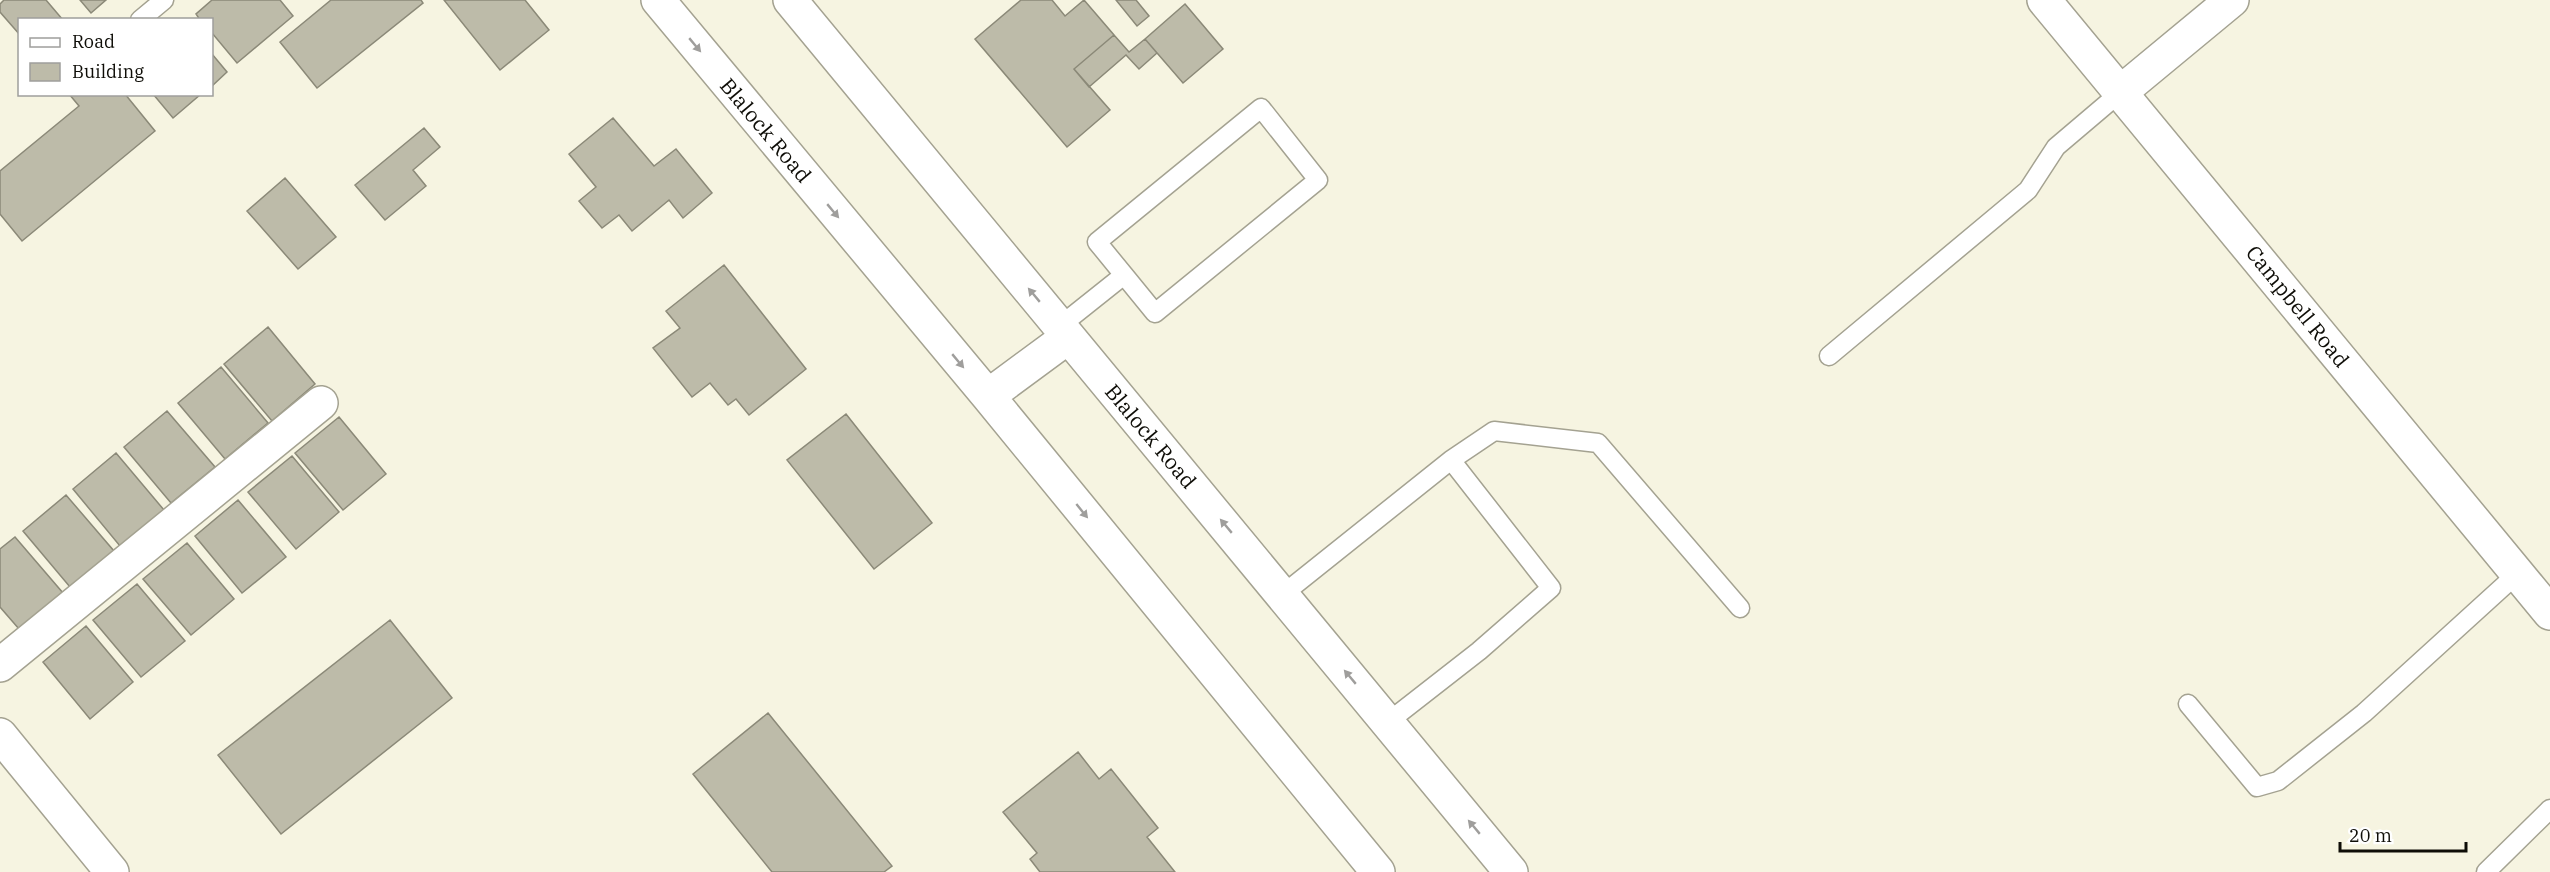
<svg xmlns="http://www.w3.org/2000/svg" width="2550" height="872" viewBox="0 0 2550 872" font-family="'IBM Plex Serif',serif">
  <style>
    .building { fill: #bdbba9; stroke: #8b8978; stroke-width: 1.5 }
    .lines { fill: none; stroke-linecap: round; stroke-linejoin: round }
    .service-casing { stroke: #a4a291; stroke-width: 21 }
    .minor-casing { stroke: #a4a291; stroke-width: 36 }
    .tertiary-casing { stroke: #a4a291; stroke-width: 36 }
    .secondary-casing { stroke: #a4a291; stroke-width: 36 }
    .service { stroke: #fff; stroke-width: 18 }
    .minor { stroke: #fff; stroke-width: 33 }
    .tertiary { stroke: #fff; stroke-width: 33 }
    .secondary { stroke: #fff; stroke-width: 33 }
    .oneway { fill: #9f9e9c }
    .labels { text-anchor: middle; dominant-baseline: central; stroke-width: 4.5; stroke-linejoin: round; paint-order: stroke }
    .street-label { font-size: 21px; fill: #0e0d07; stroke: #fff }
  </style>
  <rect width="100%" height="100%" fill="#f6f4e1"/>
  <path class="building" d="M 4,0 L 46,0 L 63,20 L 20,20 L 20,35 L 0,12 L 0,4 Z
    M 80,0 L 106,0 L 91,13 Z
    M 212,0 L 280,0 L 293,16 L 237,63 L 212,33 L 212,20 L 200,20 L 196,14 Z
    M 331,0 L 421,0 L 423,3 L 317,88 L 280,42 Z
    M 444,0 L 525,0 L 549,30 L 500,70 Z
    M 1021,0 L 1052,0 L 1065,16 L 1084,0 L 1114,35 L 1074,69 L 1110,110 L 1067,147 L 975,39 Z
    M 1116,0 L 1136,0 L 1149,16 L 1137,26 Z
    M 1185,4 L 1223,49 L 1183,83 L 1145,39 Z
    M 1114,35 L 1129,52 L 1145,39 L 1157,53 L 1139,69 L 1126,55 L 1089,87 L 1074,69 Z
    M 212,54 L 227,72 L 212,86 Z
    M 69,94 L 125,94 L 155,131 L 22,241 L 0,214 L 0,171 L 79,106 Z
    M 153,94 L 201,94 L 173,118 Z
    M 613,118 L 654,166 L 676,149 L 712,193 L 683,218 L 669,200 L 632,231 L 619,215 L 602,228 L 579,201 L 596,187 L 569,154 Z
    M 424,128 L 440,147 L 413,170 L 426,186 L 385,220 L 355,185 Z
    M 285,178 L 336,237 L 298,269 L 247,211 Z
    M 724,265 L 806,369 L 749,415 L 736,399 L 728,405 L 710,383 L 692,397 L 653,348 L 680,328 L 666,311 Z
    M 268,327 L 315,384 L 272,421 L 224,364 Z
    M 221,367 L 268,423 L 225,459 L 178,403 Z
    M 167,411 L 215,467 L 171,503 L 124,447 Z
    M 846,414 L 932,523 L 874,569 L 787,460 Z
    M 339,417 L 386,474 L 343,510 L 295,453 Z
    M 116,453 L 164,510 L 120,546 L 73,489 Z
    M 292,456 L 339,512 L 296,549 L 248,492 Z
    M 66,495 L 114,551 L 70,587 L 23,531 Z
    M 238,500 L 286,557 L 242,593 L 195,536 Z
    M 15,537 L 63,593 L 19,629 L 0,607 L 0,549 Z
    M 187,543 L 234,599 L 191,635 L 143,579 Z
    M 137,584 L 185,641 L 141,677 L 93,620 Z
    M 390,620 L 452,698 L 281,834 L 218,755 Z
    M 86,626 L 133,682 L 90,719 L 43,662 Z
    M 768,713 L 892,866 L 884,872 L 772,872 L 693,774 Z
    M 1078,752 L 1099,779 L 1111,769 L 1158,828 L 1147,837 L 1175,872 L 1040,872 L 1030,859 L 1037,853 L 1003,812 Z"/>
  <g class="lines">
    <g class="service-casing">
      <path id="service" d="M 140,20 L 164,0
        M 1060,326 L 1124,275 L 1155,313 L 1318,180 L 1261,108 L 1097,242 L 1124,275
        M 1829,356 L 2028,190 L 2056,147 L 2122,91
        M 1282,595 L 1451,460 L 1494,431 L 1598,443 L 1740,608
        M 2188,704 L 2257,787 L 2278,781 L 2364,713 L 2518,573
        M 1388,722 L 1479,651 L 1551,588 L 1451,460
        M 2486,872 L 2550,809"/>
    </g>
    <g class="minor-casing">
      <path id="minor" d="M 2122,91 L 2232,0
        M 0,665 L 321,403
        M 0,735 L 112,872"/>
    </g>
    <g class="tertiary-casing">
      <path id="tertiary" d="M 2044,0 L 2550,613"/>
    </g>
    <g class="secondary-casing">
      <path id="secondary" d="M 658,0 L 988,396 L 1378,872
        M 790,0 L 1511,872
        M 988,396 L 1068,337"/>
    </g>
    <use href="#service" class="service"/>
    <use href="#minor" class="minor"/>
    <use href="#tertiary" class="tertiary"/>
    <use href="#secondary" class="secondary"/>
  </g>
  <defs><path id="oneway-solid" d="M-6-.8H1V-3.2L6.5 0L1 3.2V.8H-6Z" transform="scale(1.5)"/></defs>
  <g class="oneway">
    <use href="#oneway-solid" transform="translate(695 45) rotate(50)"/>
    <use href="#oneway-solid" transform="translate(833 211) rotate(50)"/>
    <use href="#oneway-solid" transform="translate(1034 295) rotate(-130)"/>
    <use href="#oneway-solid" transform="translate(958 361) rotate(50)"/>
    <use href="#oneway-solid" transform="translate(1082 511) rotate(51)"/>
    <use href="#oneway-solid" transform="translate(1226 526) rotate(-130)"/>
    <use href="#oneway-solid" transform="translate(1350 677) rotate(-130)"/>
    <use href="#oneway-solid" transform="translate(1474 827) rotate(-130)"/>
  </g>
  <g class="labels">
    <g class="street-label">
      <text transform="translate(766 130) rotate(50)">Blalock Road</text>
      <text transform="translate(2298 306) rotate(51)">Campbell Road</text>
      <text transform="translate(1151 436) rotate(50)">Blalock Road</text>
    </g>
  </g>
  <rect x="18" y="18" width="195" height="78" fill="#ffffff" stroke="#9f9e9c" stroke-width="1.5"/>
  <rect x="30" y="38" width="30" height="9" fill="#ffffff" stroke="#9f9e9c" stroke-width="1.5"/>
  <text x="72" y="48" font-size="18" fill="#0e0d07">Road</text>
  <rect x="30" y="63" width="30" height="18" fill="#bdbba9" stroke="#9f9e9c" stroke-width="1.5"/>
  <text x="72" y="78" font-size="18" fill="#0e0d07">Building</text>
  <path d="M2340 842v9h126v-9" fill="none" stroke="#0e0d07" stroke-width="3"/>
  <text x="2349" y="842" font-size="18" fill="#0e0d07" stroke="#ffffff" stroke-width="4.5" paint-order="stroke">20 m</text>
</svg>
